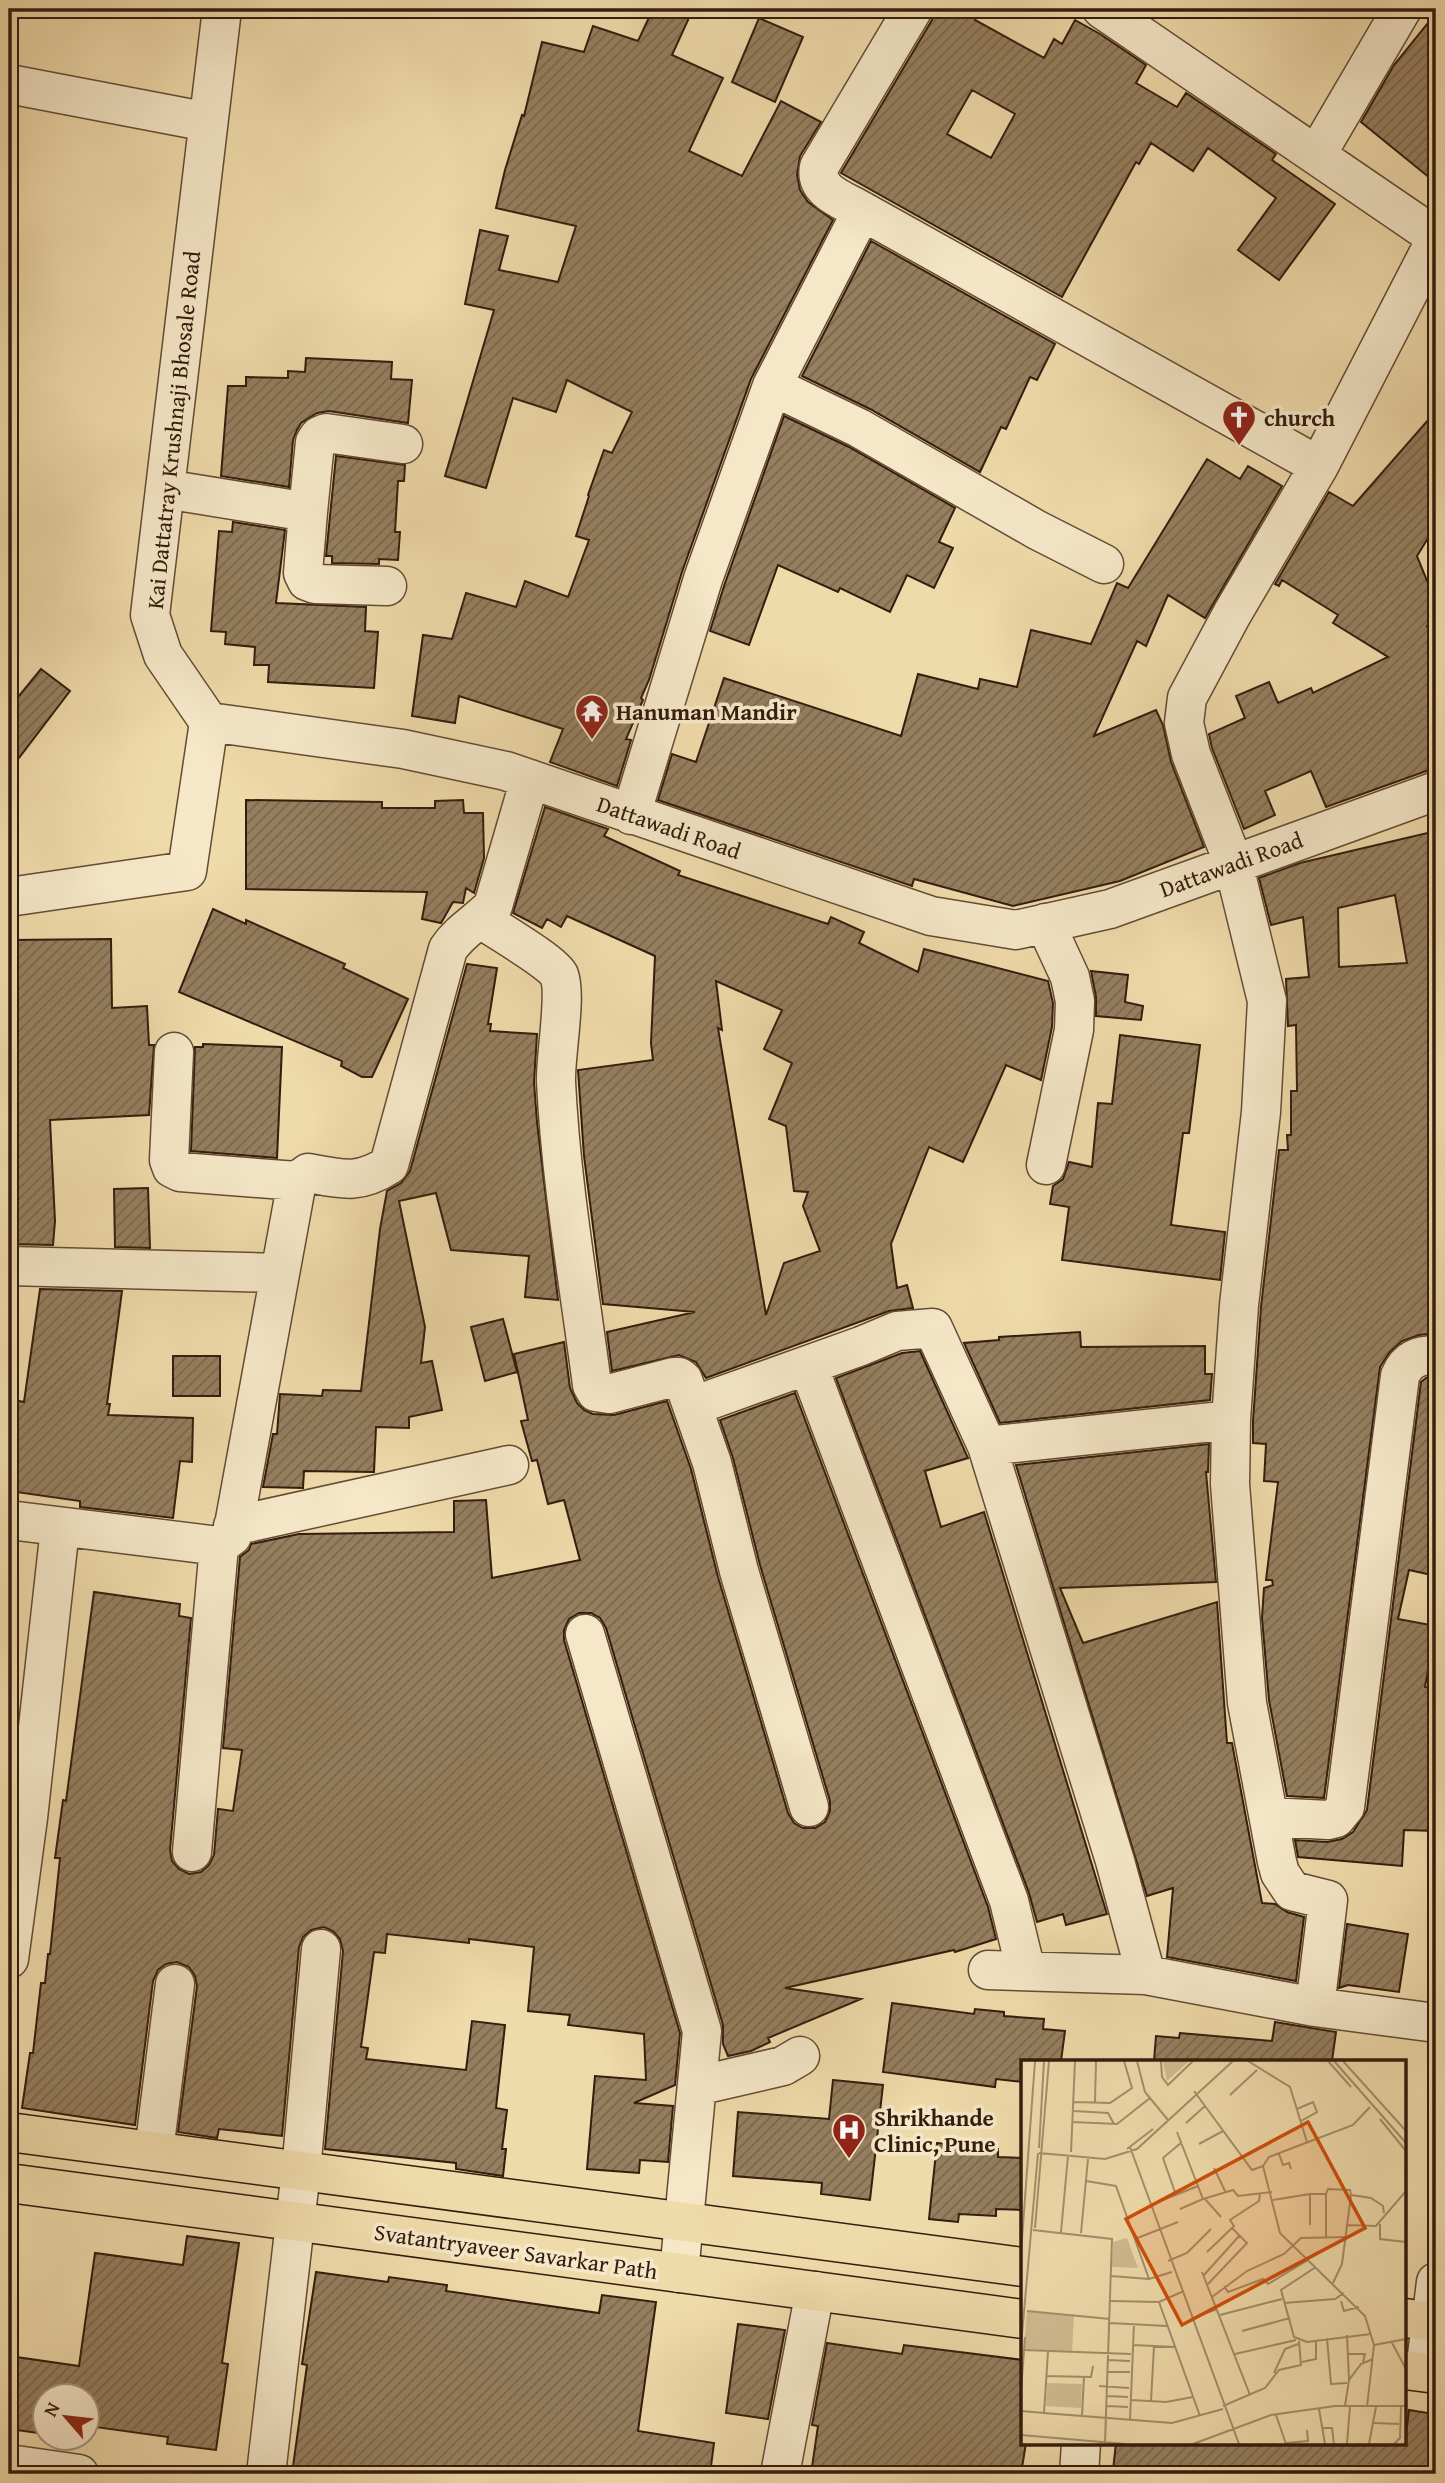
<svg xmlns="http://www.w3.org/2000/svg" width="1445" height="2483" viewBox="0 0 1445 2483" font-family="'Gentium Book Plus',serif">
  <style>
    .building { fill: url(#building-hatch); stroke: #341c0e; stroke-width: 2; fill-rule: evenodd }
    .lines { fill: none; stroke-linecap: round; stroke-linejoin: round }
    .minor-casing { stroke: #634c35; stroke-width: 41 }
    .major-casing { stroke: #341c0e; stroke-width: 41 }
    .minor { stroke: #f5e7c8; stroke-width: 38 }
    .major { stroke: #efdaaa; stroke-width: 38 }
    .labels { text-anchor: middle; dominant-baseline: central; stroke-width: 7; stroke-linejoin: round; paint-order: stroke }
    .poi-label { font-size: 23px; font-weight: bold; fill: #341c0e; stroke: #f5e7c8; text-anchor: start }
    .street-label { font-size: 23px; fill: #341c0e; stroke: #f5e7c8 }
    .inset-road { fill: none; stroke: #a48e6c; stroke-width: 2 }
    .view { fill: #cd500c; fill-opacity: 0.15; stroke: #cd500c; stroke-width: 3.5 }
    .inset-edge { fill: none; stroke: #341c0e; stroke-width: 3.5 }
  </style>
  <defs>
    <pattern id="building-hatch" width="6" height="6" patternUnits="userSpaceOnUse" patternTransform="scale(1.75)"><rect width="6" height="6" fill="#957f5f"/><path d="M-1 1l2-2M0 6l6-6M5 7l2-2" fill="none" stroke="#7a674d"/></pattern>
  </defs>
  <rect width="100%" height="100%" fill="#efdaaa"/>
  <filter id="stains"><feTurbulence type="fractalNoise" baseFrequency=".00286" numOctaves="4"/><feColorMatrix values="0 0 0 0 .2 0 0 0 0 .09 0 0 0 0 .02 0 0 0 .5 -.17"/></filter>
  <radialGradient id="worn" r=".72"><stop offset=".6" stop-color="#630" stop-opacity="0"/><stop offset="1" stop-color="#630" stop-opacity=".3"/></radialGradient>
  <path class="building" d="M 653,9 L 693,9 L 672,55 L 723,78 L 689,151 L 742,176 L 781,101 L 821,122 L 800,156 L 797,175 L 800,190 L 808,202 L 833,220 L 751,379 L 682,572 L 649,680 L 641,698 L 643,700 L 626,739 L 631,740 L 617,786 L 550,762 L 563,729 L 459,696 L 455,723 L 412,716 L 423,635 L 452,639 L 466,593 L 516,607 L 525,581 L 568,597 L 589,540 L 576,536 L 589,496 L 588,495 L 604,450 L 612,453 L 632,412 L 567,380 L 556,412 L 513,398 L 486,488 L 445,476 L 494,310 L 465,304 L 480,230 L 508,236 L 499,270 L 558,282 L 576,226 L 496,208 L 505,170 L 522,115 L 524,116 L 542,42 L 584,52 L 593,26 L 638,41 Z
    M 935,9 L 980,9 L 975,20 L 1044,58 L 1054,39 L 1062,44 L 1075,20 L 1100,34 L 1146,65 L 1136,83 L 1177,107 L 1186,93 L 1276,154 L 1272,160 L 1335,204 L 1279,280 L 1238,250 L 1276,198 L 1208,148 L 1193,171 L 1151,143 L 1139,164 L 1136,162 L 1062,297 L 841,173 L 932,20 ZM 972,90 L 1015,114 L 991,158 L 947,134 Z
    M 1436,13 L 1436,183 L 1361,122 L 1394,65 Z
    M 759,18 L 803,37 L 775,102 L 732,82 Z
    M 871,241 L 1055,344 L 1037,380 L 1030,377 L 1006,429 L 1001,427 L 980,472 L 870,409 L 802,376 Z
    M 306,358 L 392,362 L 391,379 L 412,380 L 408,423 L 329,411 L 317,413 L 301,423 L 297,430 L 293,440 L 289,487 L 221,476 L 228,386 L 246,386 L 246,377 L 288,378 L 288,371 L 305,372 Z
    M 1436,411 L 1436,525 L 1417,556 L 1436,603 L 1436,622 L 1427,626 L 1436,647 L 1436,770 L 1429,770 L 1326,807 L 1311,771 L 1265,791 L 1275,815 L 1244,829 L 1212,748 L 1209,734 L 1245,718 L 1236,696 L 1269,682 L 1278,703 L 1311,688 L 1313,693 L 1388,657 L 1333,623 L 1338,615 L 1282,580 L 1279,586 L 1275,584 L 1329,492 L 1353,506 Z
    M 784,416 L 849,447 L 955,508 L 939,542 L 953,548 L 934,588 L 907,575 L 890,612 L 840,588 L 838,592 L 778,565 L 749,645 L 710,631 L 724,586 Z
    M 336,456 L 405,465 L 404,481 L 398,481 L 395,532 L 400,532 L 398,560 L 379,559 L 379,564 L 332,563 L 332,556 L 326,556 Z
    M 1207,459 L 1240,479 L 1248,466 L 1282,486 L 1205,618 L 1168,595 L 1146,646 L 1137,641 L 1094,736 L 1156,710 L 1163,725 L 1171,762 L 1204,847 L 1120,881 L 1013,906 L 914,879 L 912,886 L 658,800 L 672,754 L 696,762 L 724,678 L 901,736 L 918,674 L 978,689 L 980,679 L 1017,687 L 1031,630 L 1091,644 L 1117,583 L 1128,588 Z
    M 233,522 L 285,530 L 276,603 L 366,607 L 365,631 L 378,632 L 374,688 L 268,682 L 269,665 L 254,665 L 255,647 L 225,644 L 226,632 L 211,631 L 219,531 L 232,532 Z
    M 41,669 L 70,691 L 9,771 L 9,688 L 19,696 Z
    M 246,800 L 382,802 L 382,808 L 435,808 L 435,801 L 463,800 L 464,813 L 483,813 L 484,858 L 474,893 L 466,888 L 463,903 L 453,902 L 441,923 L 422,919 L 427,892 L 246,889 Z
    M 545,807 L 608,829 L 604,836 L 680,871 L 678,875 L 828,924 L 831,917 L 864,932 L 859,943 L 918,972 L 924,949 L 1048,981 L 1053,1003 L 1052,1027 L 1041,1080 L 1006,1065 L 963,1162 L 929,1147 L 891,1244 L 897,1288 L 907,1285 L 913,1308 L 889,1311 L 706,1378 L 696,1362 L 679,1355 L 612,1371 L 607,1332 L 695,1312 L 603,1304 L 584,1156 L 578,1070 L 653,1060 L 651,1043 L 655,956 L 567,916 L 561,927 L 547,919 L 542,928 L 513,913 ZM 716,981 L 782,1010 L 764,1049 L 792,1063 L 769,1119 L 786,1126 L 794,1191 L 808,1192 L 803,1206 L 820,1251 L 784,1263 L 766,1315 L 718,1028 L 722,1030 Z
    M 1436,831 L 1436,1183 L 1432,1183 L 1434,1243 L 1436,1243 L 1436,1333 L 1419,1335 L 1402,1341 L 1389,1353 L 1380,1367 L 1324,1798 L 1287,1796 L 1269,1700 L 1262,1618 L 1264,1588 L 1273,1585 L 1272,1580 L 1266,1580 L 1278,1482 L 1264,1481 L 1266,1444 L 1253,1443 L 1253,1421 L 1261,1307 L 1279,1150 L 1288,1150 L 1287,1135 L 1291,1135 L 1291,1091 L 1297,1091 L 1296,1025 L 1288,1026 L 1286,979 L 1309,977 L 1303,917 L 1271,925 L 1259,878 L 1300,863 ZM 1395,895 L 1407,963 L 1339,967 L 1338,908 Z
    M 213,909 L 246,924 L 246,920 L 345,964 L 343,968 L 408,999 L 372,1077 L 362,1077 L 341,1066 L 342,1061 L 179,992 Z
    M 111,939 L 112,1008 L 147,1006 L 149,1045 L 154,1045 L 149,1115 L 50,1120 L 55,1221 L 53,1245 L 9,1244 L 9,940 Z
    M 467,964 L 497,968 L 488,1024 L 491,1024 L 490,1031 L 537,1034 L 534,1082 L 537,1122 L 558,1300 L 525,1297 L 529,1256 L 451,1250 L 436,1193 L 399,1201 L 425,1327 L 421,1363 L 432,1361 L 442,1410 L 409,1417 L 409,1428 L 376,1427 L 374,1472 L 304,1471 L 303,1488 L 263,1487 L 273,1434 L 277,1434 L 280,1394 L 322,1396 L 323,1390 L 361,1391 L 380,1229 L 387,1191 L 401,1183 L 410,1171 Z
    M 1091,971 L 1128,975 L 1125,1002 L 1143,1006 L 1141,1020 L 1096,1016 L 1096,997 Z
    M 1120,1035 L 1200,1045 L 1189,1133 L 1183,1133 L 1171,1225 L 1225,1232 L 1220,1280 L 1062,1260 L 1069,1207 L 1050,1204 L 1053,1186 L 1063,1179 L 1069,1162 L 1092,1167 L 1098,1103 L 1112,1104 Z
    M 203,1044 L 282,1047 L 277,1158 L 191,1151 L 195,1047 L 203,1047 Z
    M 148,1188 L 150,1248 L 115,1247 L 114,1189 Z
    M 40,1289 L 122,1291 L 107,1404 L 110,1404 L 108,1415 L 193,1418 L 192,1462 L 180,1461 L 173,1518 L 80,1507 L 80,1501 L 9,1491 L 9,1433 L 14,1400 L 24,1402 Z
    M 503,1319 L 517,1372 L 485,1381 L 471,1327 Z
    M 1080,1332 L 1081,1347 L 1205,1346 L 1205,1374 L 1212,1374 L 1210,1400 L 1000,1423 L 964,1343 L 999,1340 L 999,1337 Z
    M 564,1342 L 570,1388 L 577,1403 L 584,1410 L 593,1414 L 614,1415 L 667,1401 L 691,1469 L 718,1577 L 788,1813 L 794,1823 L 803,1828 L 815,1828 L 825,1822 L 830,1811 L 830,1801 L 760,1565 L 733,1458 L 720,1420 L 795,1393 L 988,1907 L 996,1939 L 955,1952 L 954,1950 L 785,1988 L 861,1999 L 768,2038 L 770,2042 L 751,2051 L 728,2056 L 723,2044 L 723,2025 L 606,1628 L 600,1618 L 591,1613 L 579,1613 L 569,1619 L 564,1630 L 564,1640 L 680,2033 L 675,2085 L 634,2103 L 673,2106 L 668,2162 L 640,2160 L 639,2173 L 587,2169 L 595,2076 L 646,2080 L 644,2034 L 568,2025 L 570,2015 L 528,2011 L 534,1947 L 469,1939 L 469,1943 L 387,1934 L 385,1953 L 374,1952 L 361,2047 L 368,2048 L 366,2059 L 466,2070 L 472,2021 L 505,2025 L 496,2108 L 507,2110 L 502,2149 L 506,2149 L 503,2176 L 456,2169 L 456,2163 L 325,2149 L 343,1951 L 340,1939 L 333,1931 L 324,1927 L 311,1930 L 303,1937 L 299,1947 L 282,2136 L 219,2129 L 217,2138 L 178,2132 L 197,1986 L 195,1976 L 189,1967 L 177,1962 L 166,1964 L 158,1970 L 153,1981 L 135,2125 L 22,2108 L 30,2053 L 33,2053 L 41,1983 L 45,1983 L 48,1954 L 50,1954 L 60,1858 L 55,1858 L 63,1800 L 66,1801 L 94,1592 L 180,1604 L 179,1616 L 191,1618 L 170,1850 L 172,1861 L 179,1869 L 189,1874 L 201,1872 L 209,1865 L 214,1855 L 218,1809 L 233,1811 L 242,1750 L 223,1748 L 240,1557 L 249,1550 L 251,1544 L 299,1534 L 454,1532 L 454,1501 L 486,1500 L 492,1578 L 580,1560 L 564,1500 L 548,1504 L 537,1460 L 532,1461 L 521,1421 L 528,1420 L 514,1354 Z
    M 920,1351 L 968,1458 L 925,1471 L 941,1527 L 984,1512 L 1107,1914 L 1066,1925 L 1063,1914 L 1037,1922 L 1029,1893 L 836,1378 L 902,1353 Z
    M 173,1356 L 220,1356 L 220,1396 L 173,1396 Z
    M 1436,1377 L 1436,1576 L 1409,1570 L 1398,1619 L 1436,1626 L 1425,1687 L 1436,1689 L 1436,1831 L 1404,1830 L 1402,1866 L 1298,1857 L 1295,1840 L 1327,1842 L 1342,1839 L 1353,1832 L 1367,1810 L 1421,1382 L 1426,1378 Z
    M 1209,1444 L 1208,1472 L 1206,1472 L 1216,1582 L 1060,1588 L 1083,1643 L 1217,1602 L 1227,1743 L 1232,1743 L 1262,1903 L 1275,1904 L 1287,1912 L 1304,1917 L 1296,1981 L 1167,1957 L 1173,1888 L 1147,1896 L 1016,1465 Z
    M 1347,1924 L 1408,1934 L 1399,1992 L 1348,1985 L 1339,1988 Z
    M 892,2003 L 974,2014 L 975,2009 L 1004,2012 L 1004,2016 L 1044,2019 L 1043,2029 L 1065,2031 L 1061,2061 L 1023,2061 L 1023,2082 L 996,2079 L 995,2087 L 883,2072 Z
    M 1275,2022 L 1336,2032 L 1332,2061 L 1154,2061 L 1156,2036 L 1179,2038 L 1180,2033 L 1272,2041 Z
    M 833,2080 L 883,2085 L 870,2200 L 821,2194 L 822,2183 L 733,2176 L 738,2112 L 829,2119 Z
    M 937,2143 L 966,2146 L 966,2148 L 998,2149 L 998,2157 L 1023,2158 L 1023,2210 L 996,2209 L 996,2216 L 959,2214 L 958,2222 L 929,2219 Z
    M 187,2236 L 239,2243 L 222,2363 L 228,2364 L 216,2450 L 167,2444 L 168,2437 L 88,2426 L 88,2396 L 46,2396 L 46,2434 L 9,2429 L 9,2356 L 79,2366 L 95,2253 L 183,2265 Z
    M 316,2272 L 388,2282 L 389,2277 L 447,2285 L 446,2291 L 599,2313 L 602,2295 L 656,2302 L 638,2431 L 714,2443 L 710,2474 L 292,2474 L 307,2365 L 302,2364 Z
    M 738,2324 L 785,2330 L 768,2419 L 726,2413 Z
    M 827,2343 L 902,2354 L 904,2345 L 1023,2360 L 1023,2443 L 1026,2443 L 1021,2474 L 811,2474 L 818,2426 L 812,2425 Z
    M 1409,2410 L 1434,2414 L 1431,2435 L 1436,2435 L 1436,2474 L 1144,2474 L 1113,2470 L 1116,2443 L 1405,2443 Z"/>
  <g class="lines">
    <g class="minor-casing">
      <path id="minor" d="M 1102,9 L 1436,237
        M 9,84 L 208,122
        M 1317,154 L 1402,9
        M 862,211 C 844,200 814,192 819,167 L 913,9
        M 772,386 L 862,211 L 1319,466
        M 165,489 L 308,512 L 315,442 L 319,436 L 326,433 L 403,444
        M 308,512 L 303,573 L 307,581 L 315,584 L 387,586
        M 209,722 L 403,749 L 506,771 L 931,916 L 1016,930 L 1110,909 L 1436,791
        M 209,722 L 163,655 L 150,615 L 222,9
        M 631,815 L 703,579 L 772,386 L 859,428 L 1037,530 L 1104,564
        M 9,897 L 187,871 L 209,722
        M 481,919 C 495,929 554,963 559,975 C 567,995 555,1057 556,1082 C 561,1183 579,1285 592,1385 L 596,1392 L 609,1394 L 674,1377 L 679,1377 L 683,1380 L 712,1463 L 739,1571 L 809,1807
        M 1045,923 L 1070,977 L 1075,1001 L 1074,1030 L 1046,1165
        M 174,1052 L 169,1160 L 172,1168 L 180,1172 L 297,1181
        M 9,1266 L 280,1273
        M 808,1365 L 1009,1901 L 1026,1971
        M 693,1406 L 861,1346 L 897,1331 L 933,1328 L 987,1446 L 1115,1861 L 1146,1975
        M 987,1446 L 1231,1420
        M 9,1520 L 219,1546 L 232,1536 L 297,1181 L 308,1173 C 341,1179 358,1185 389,1165 L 448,949 C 460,931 479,921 493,906 L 530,779
        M 233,1526 L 509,1465
        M 585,1634 L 702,2031 L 679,2273
        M 1269,1817 L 1328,1820 L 1336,1818 L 1345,1807 L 1400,1376 C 1407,1359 1419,1355 1436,1355
        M 192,1852 L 219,1546
        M 9,1959 L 28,1818 L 60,1528
        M 988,1970 L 1146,1975 L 1315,2007 L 1436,2023
        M 1315,2007 L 1328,1900 L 1292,1891 L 1280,1873 L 1277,1862 L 1247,1703 L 1230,1484 L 1231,1420 L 1239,1305 L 1261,1112 L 1267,1001 L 1233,862 L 1191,754 L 1184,723 L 1187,698 L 1232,614 L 1319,466 L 1436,239
        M 697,2086 L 783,2066 L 800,2056
        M 154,2151 L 175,1984
        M 1425,2372 L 1436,2282
        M 9,2464 L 79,2474
        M 266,2474 L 301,2171 L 321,1949
        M 780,2474 L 815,2291
        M 1079,2474 L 1081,2443"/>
    </g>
    <g class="major-casing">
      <path id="major" d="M 9,2132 L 1023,2267
        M 9,2183 L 1023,2319
        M 1405,2318 L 1436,2322
        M 1405,2370 L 1436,2374"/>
    </g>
    <use href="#minor" class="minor"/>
    <use href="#major" class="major"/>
  </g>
  <defs>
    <g id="church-pin" transform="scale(1.75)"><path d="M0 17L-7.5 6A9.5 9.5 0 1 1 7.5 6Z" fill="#8f2418" stroke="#f5e7c8"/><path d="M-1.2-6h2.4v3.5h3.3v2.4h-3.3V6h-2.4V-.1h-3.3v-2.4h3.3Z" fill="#fff"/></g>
    <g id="temple-pin" transform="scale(1.75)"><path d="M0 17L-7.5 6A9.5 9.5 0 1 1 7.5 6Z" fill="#8f2418" stroke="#f5e7c8"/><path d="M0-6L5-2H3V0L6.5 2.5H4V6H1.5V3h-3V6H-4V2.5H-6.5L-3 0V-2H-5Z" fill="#fff"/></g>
    <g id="hospital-pin" transform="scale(1.75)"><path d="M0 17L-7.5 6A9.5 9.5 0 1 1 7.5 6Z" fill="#8f2418" stroke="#f5e7c8"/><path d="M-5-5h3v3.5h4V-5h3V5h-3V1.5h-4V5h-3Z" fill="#fff"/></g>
  </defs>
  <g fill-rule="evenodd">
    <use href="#church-pin" x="1239" y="417"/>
    <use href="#temple-pin" x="592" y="711"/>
    <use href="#hospital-pin" x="849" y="2130"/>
  </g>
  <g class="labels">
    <g class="poi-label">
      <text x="1264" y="417">church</text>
      <text x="616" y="711">Hanuman Mandir</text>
      <text x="874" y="2117">Shrikhande<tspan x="874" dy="26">Clinic, Pune</tspan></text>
    </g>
    <g class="street-label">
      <text transform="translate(173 430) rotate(-84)">Kai Dattatray Krushnaji Bhosale Road</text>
      <text transform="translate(669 827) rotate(19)">Dattawadi Road</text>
      <text transform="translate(1231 864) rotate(-20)">Dattawadi Road</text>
      <text transform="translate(516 2251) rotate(8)">Svatantryaveer Savarkar Path</text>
    </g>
  </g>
  <g transform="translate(1021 2060)">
    <rect width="385" height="385" fill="#efdaaa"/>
    <path d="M 26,323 L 61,324 L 60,348 L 25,346 Z" fill="#cfba8f"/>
    <path d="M 142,1 L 168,1 L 146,21 ZM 106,178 L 117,208 L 91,207 L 92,182 ZM 6,251 L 53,256 L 51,292 L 3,289 Z" fill="#cfba8f"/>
    <path class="inset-road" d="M 116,1 L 124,32 L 147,60M 140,1 L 141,17 L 147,25 L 172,1M 227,1 L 269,27 L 286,82M 307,1 L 330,27M 313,1 L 385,83M 322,1 L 385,71M 173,31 L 231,110 L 242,106M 209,35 L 236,10M 53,42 L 89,43 L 111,28 L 103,1M 74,42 L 75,1M 276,49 L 292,42 L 296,52 L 280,61M 53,51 L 87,53 L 93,64M 359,59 L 385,91M 52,62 L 96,64 L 129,38M 165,63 L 184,46M 156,72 L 182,139 L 212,130 L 217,136 L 251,132M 178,84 L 202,71M 109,87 L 218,384M 18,88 L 23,1M 106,89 L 132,69M 50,92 L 54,1M 18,93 L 84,99 L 116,89 L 212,1M 258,94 L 262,105 L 268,103 L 270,109M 242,106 L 259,173 L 344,256 L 353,285 L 346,347M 242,106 L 248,97 L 332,65 L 349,47M 193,108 L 205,133M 65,121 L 95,126 L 128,219M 289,134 L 305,134 L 305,177M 305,134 L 307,129 L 329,130 L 330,135M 155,135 L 142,98 L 161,82M 184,139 L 200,157M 252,140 L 289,134 L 289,165M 127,146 L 177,126M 159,149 L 182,139M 359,164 L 359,179 L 385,182M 327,165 L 355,166 L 385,131M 14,168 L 28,1M 12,170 L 91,179 L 84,383M 40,172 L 47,96M 60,173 L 67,99M 114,179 L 157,162M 186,192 L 213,166 L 209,160 L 238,141 L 239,134M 0,193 L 14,1M 147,201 L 166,193 L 190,169M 295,207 L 260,230 L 273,277 L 286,282 L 350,274M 181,212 L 229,335M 183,215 L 219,175M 90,216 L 128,219 L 151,212M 312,223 L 321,204 L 330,135 L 350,138 L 362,146 L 363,153M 187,224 L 226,183 L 211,168M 203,226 L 207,232 L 242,219 L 247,224 L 287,200M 191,237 L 226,211 L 263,194 L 280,178 L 326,177M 90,241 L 138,242 L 163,231M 320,241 L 323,251 L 338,247M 138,242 L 179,356M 263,243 L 314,239 L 323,233M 6,251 L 89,259M 199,255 L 261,239M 170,259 L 196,249M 89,263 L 146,266M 221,271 L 269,258M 326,275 L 328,319M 306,278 L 310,324 L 326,323M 370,281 L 385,309M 112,285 L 154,287M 353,285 L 385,279M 0,286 L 17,93M 2,290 L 110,294M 27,292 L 23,353 L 151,363 L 202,349M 214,294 L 275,280M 326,294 L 344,294 L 342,302M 87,300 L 109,301M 281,302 L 295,299 L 295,280M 87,312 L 109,312M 253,313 L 264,289 L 277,284M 25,316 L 70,317 L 72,306M 78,326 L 108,328M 0,331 L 4,277M 86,336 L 107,337M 110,340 L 145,342 L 172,337M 130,341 L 133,286M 86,346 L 107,347M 202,346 L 244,328 L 258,310 L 280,305 L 278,281M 324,346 L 328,320 L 340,304 L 352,299M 298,349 L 304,384M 0,351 L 23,353M 255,355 L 265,384M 61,356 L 63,317M 109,360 L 113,264M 353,363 L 378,364M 301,368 L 311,368 L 313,384M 0,375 L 104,384M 265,383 L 287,381 L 286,370M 172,384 L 250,355 L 314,346 L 385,346M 326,384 L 329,346M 348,384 L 355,347M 373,384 L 379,378 L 380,346"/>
    <path class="view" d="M 287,62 L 344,168 L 161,265 L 105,159 Z"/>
    <rect width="385" height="385" class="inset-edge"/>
  </g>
  <rect width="1445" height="2483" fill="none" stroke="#efdaaa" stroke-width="35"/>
  <rect x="10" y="10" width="1424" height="2462" fill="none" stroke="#341c0e" stroke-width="3.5"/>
  <rect x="18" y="18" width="1410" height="2448" fill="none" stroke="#341c0e" stroke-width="2"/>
  <g transform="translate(66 2417) rotate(298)"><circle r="33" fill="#f5e7c8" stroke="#a8967e" stroke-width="2"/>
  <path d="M0-5L12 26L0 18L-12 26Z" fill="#8f2418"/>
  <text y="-10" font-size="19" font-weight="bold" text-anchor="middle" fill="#341c0e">N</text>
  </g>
  <rect width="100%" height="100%" filter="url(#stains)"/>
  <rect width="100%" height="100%" fill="url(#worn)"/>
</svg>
